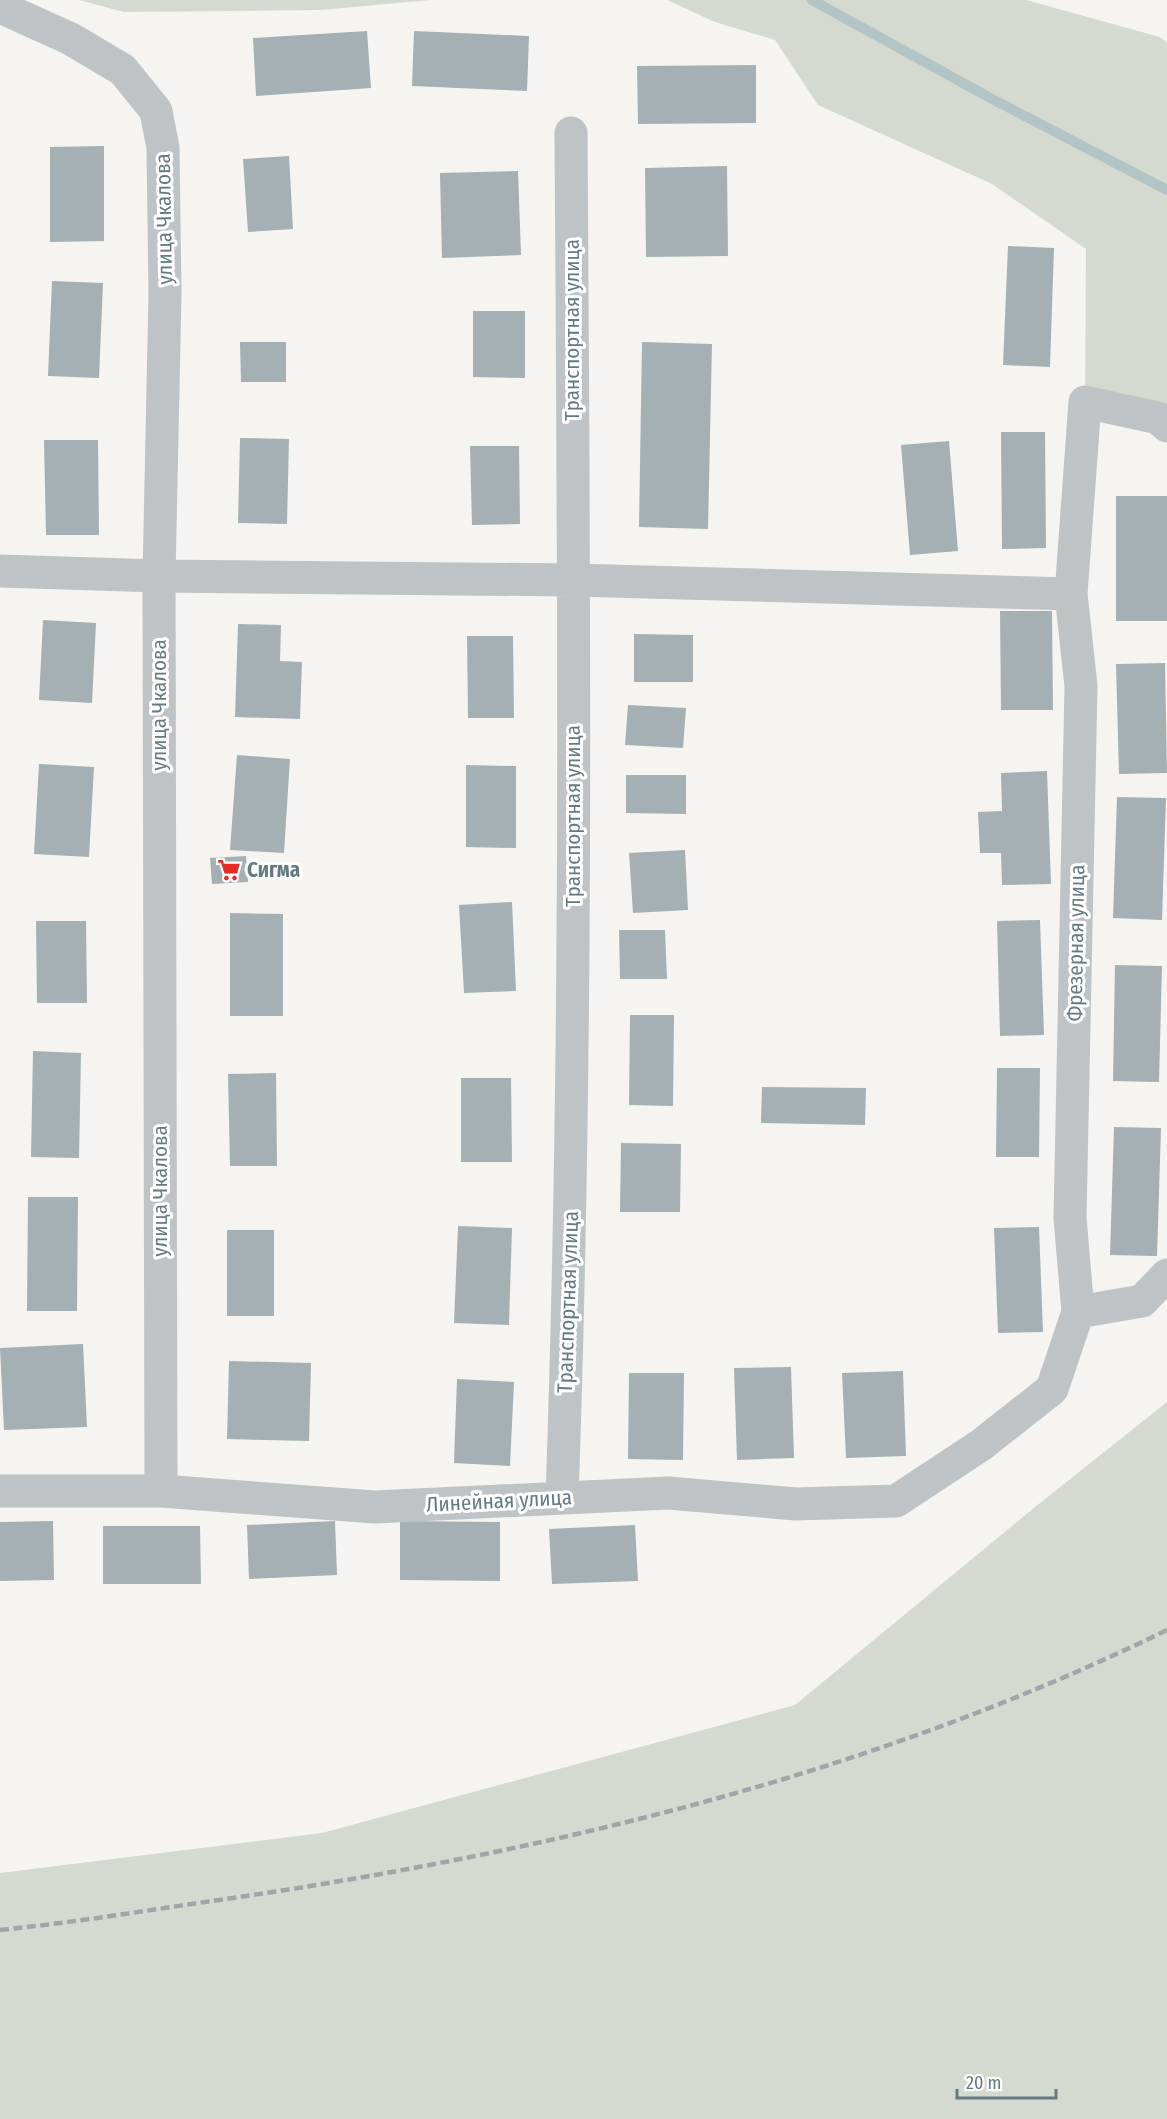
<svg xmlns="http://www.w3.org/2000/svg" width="1167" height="2119" viewBox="0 0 1167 2119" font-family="'Fira Sans Condensed',sans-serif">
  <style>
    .green { fill: #d5dad0 }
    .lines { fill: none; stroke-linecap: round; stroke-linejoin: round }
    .stream { stroke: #b2c4c5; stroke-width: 10 }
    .building { fill: #a4b0b3 }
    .minor { stroke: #bec3c5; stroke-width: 33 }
    .rail { stroke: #9da6a9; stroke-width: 4.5; stroke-dasharray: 9 4.5; stroke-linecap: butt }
    .labels { text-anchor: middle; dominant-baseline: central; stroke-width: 6; stroke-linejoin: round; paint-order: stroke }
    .street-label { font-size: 21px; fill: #647a82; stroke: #fff }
    .poi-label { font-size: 21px; font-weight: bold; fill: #647a82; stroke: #fff; text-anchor: start }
  </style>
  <rect width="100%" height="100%" fill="#f5f4f1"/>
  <path class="green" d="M 79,0 L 430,0 L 320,10 L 124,12 Z
    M 667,0 L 1026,0 L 1160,37 L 1167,43 L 1167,426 L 1085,402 L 1086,249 L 992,184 L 818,105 L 775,40 L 715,22 Z
    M 1167,1402 L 1167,2119 L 0,2119 L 0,1873 L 322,1833 L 795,1705 L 1035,1507 Z"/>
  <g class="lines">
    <path class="stream" d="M 812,0 L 994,100 L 1167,190"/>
  </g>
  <path class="building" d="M 367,31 L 371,88 L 256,96 L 253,38 Z
    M 414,31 L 529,36 L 527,91 L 412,86 Z
    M 756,65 L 756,123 L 638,124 L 637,66 Z
    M 104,146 L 104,241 L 50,242 L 50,147 Z
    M 289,156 L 293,229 L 248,232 L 243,159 Z
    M 727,166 L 728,256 L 646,257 L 645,168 Z
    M 518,171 L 521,255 L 442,258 L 440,173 Z
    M 1008,246 L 1054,248 L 1050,367 L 1003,365 Z
    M 52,281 L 103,283 L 99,378 L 48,376 Z
    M 473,311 L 525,311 L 525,378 L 473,377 Z
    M 240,342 L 286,342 L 286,382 L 241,382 Z
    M 642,342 L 712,344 L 708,529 L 639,527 Z
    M 1001,432 L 1045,432 L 1046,548 L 1002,549 Z
    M 240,438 L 289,439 L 287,524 L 238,523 Z
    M 44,440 L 98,440 L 99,535 L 46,535 Z
    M 949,441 L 958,551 L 910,555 L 901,445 Z
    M 470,446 L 519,446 L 520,524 L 472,525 Z
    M 1116,496 L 1167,496 L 1167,621 L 1116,621 Z
    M 1000,611 L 1052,611 L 1053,710 L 1001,710 Z
    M 43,620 L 96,623 L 92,703 L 39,700 Z
    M 238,624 L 281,625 L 280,661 L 302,662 L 300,719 L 235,717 Z
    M 634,634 L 693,635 L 693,682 L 634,682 Z
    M 467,636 L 513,636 L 514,718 L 468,718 Z
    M 1165,663 L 1167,773 L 1119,774 L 1116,664 Z
    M 628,705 L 686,708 L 683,748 L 625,745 Z
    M 237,755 L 290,759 L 284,853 L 230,850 Z
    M 39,764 L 94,767 L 89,857 L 34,854 Z
    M 466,765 L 516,766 L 516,848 L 466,847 Z
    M 1047,771 L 1051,884 L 1002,885 L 1001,853 L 980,853 L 978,812 L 1002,811 L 1001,773 Z
    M 626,775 L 686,775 L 686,814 L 626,813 Z
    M 1117,797 L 1166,798 L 1162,920 L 1113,918 Z
    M 685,850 L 688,910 L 633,913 L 629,853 Z
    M 246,856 L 248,882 L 212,884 L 210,858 Z
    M 512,902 L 516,991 L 464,993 L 459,905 Z
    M 230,913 L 283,914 L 283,1016 L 230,1016 Z
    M 1040,920 L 1044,1035 L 1000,1036 L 997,921 Z
    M 36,921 L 86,921 L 87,1003 L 37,1003 Z
    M 619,930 L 665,930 L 667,979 L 620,979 Z
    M 1115,965 L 1162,966 L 1159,1082 L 1113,1081 Z
    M 630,1015 L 674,1015 L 673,1106 L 629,1105 Z
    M 33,1051 L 81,1053 L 79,1158 L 31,1157 Z
    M 997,1068 L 1040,1068 L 1039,1157 L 996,1157 Z
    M 276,1073 L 277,1166 L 230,1166 L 228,1074 Z
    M 461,1078 L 511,1078 L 512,1162 L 461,1162 Z
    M 762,1087 L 866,1088 L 865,1125 L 761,1123 Z
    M 1114,1127 L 1161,1128 L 1157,1256 L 1110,1255 Z
    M 621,1143 L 681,1144 L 680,1212 L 620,1212 Z
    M 28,1197 L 78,1197 L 77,1311 L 27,1311 Z
    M 458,1226 L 512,1228 L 509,1325 L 454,1323 Z
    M 1039,1227 L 1043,1332 L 998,1333 L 994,1228 Z
    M 227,1230 L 274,1230 L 274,1316 L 227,1316 Z
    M 83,1344 L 87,1427 L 4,1430 L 0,1348 Z
    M 229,1361 L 311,1363 L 309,1441 L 227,1439 Z
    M 791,1367 L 794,1458 L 737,1460 L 734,1368 Z
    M 903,1371 L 906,1456 L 846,1458 L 842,1373 Z
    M 629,1373 L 684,1373 L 683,1460 L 628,1459 Z
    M 457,1379 L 514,1382 L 510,1466 L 454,1463 Z
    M 53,1521 L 54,1580 L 0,1581 L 0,1522 Z
    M 335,1521 L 337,1575 L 249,1579 L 247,1525 Z
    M 400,1521 L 500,1522 L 500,1581 L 400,1580 Z
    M 635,1525 L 638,1581 L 552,1584 L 549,1529 Z
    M 103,1526 L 200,1526 L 201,1584 L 103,1584 Z"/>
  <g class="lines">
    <path class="minor" d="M 0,7 L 71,39 L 123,70 L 156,111 L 163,148 L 165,294 L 159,576 L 161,1491
      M 0,571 L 159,576 L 573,580 L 1071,594
      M 1078,1312 L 1142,1301 L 1167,1275
      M 0,1491 L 161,1491 L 375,1507 L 668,1493 L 796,1504 L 896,1501 L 981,1445 L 1052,1389 L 1078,1312 L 1070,1218 L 1081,686 L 1071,594 L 1085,402 L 1158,418 L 1167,426
      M 562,1498 C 578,1043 574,588 571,133"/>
    <path class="rail" d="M 0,1930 C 69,1923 137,1912 205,1902 C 537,1855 864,1778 1167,1630"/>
  </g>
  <defs>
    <g id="supermarket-bare" transform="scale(1.8)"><path d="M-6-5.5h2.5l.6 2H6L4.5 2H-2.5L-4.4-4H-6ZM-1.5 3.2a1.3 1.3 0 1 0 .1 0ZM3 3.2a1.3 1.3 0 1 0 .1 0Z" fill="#e42c22" stroke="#fff" stroke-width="2.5" paint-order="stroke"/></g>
  </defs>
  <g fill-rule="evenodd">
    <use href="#supermarket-bare" x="229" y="870"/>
  </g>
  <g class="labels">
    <g class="street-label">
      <text transform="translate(164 219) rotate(-91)">улица Чкалова</text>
      <text transform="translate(572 330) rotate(-90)">Транспортная улица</text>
      <text transform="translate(159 705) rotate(-90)">улица Чкалова</text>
      <text transform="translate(573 816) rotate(-90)">Транспортная улица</text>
      <text transform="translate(1076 943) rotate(-89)">Фрезерная улица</text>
      <text transform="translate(160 1191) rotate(-90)">улица Чкалова</text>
      <text transform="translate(568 1302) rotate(-88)">Транспортная улица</text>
      <text transform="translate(499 1501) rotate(-3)">Линейная улица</text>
    </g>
    <g class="poi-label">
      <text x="247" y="870">Сигма</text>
    </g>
  </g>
  <path d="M957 2089v9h99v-9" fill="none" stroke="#647a82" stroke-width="3"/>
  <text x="966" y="2089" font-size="18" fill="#647a82" stroke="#ffffff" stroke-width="4.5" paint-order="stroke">20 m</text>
</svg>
